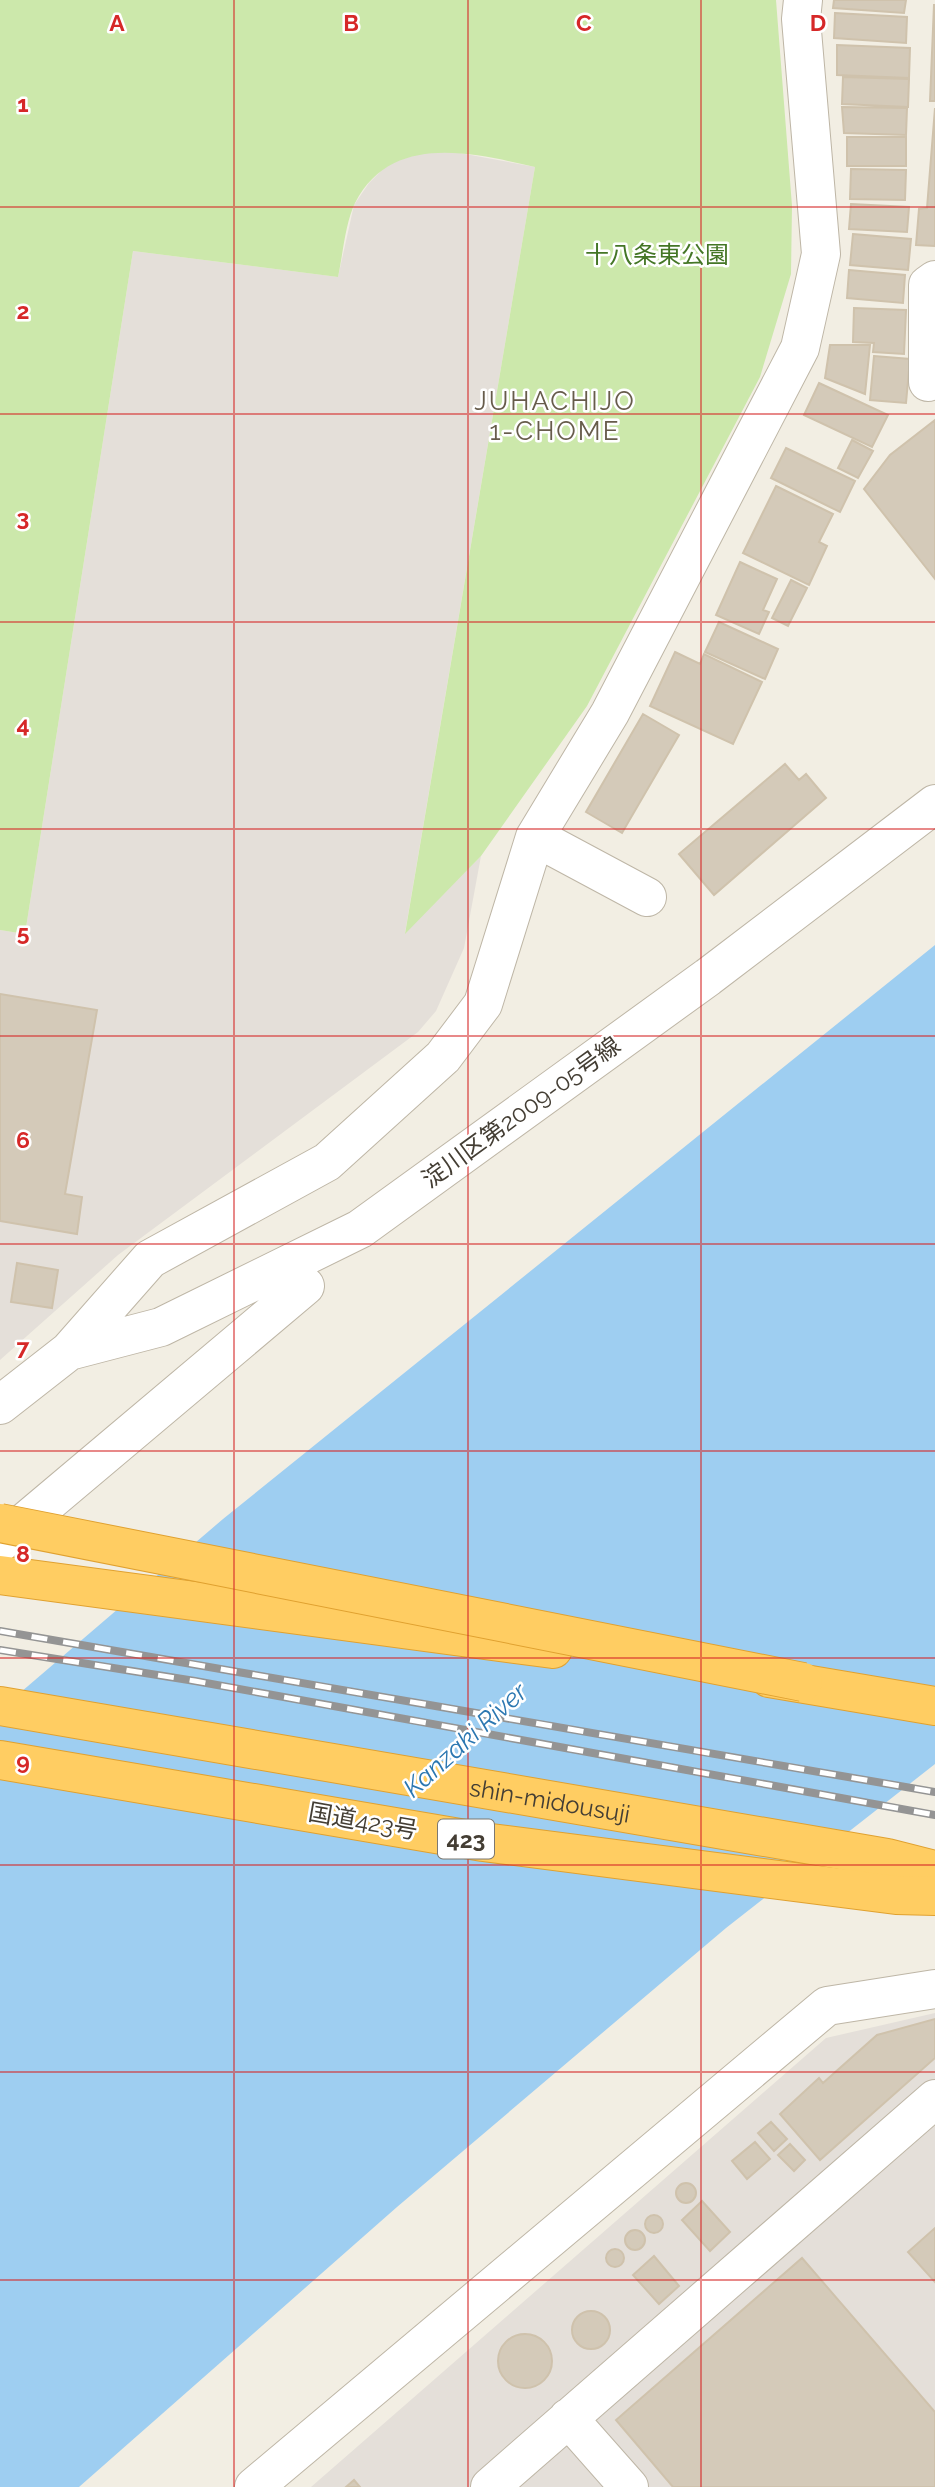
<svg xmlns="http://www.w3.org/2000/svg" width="935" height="2487" viewBox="0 0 935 2487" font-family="Raleway,'Noto Sans JP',sans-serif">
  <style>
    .industrial { fill: #e4dfd9 }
    .green { fill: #cce8ab }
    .water { fill: #9ecef1 }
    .building { fill: #d4cab9; stroke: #cfc2ac; stroke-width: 2 }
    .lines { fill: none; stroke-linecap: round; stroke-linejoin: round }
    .minor-casing { stroke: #beb6a6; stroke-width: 40 }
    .highway-casing { stroke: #e0a130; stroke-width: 40 }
    .minor { stroke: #fff; stroke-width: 38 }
    .highway { stroke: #ffcd62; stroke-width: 38 }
    .rail-casing { stroke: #949494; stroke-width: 8 }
    .rail { stroke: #fff; stroke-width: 5; stroke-dasharray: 16; stroke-linecap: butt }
    .highway-bridge-casing { stroke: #e0a130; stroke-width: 40; stroke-linecap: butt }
    .highway-bridge { stroke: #ffcd62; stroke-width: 38 }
    .grid { fill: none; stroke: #d62828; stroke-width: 2; stroke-opacity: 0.55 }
    .labels { text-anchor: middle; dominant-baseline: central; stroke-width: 5; stroke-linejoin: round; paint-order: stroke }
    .shield { fill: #fff; stroke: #7c7871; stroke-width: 2 }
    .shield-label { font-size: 23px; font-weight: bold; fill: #443e34 }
    .park-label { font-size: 24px; fill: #447626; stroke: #fff }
    .street-label { font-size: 24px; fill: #443e34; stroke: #fff }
    .neighbourhood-label { font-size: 26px; letter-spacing: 2px; fill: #675c4b; stroke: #fff }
    .water-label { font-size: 26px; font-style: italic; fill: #2b77b1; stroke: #fff }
    .grid-label { font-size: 23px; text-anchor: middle; font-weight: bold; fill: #d62828; stroke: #fff; stroke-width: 5; stroke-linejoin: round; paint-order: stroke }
  </style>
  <rect width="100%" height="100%" fill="#f2eee3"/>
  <path class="industrial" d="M 449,151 L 535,167 L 405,933 L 481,856 L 464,948 L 436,1011 L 418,1032 L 118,1255 L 0,1360 L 0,930 L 25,934 L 133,251 L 338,277 L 354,205 L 369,183 L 386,166 L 413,154 Z
    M 935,2013 L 935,2487 L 311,2487 L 826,2038 Z"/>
  <path class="green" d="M 0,0 L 776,0 L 792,206 L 791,274 L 760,377 L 587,706 L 481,856 L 405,934 L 535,167 C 473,153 392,132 355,203 C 345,224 343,254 338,277 L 133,251 L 25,934 L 0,930 Z"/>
  <path class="water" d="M 935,945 L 935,1764 L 726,1928 L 397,2207 L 79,2487 L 0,2487 L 0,1710 L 223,1519 Z"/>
  <path class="building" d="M 834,0 L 906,0 L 904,13 L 833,8 Z
    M 934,5 L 935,5 L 935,101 L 930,101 Z
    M 835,13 L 907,17 L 906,43 L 834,38 Z
    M 837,45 L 910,48 L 909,78 L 837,75 Z
    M 843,77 L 909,79 L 908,107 L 842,104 Z
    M 842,107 L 907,108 L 906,135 L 844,133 Z
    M 935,108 L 935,246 L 916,245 L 919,209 L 927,208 Z
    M 847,137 L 906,137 L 906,166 L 847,166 Z
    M 851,169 L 906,170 L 905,200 L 850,199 Z
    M 851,204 L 909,207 L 907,232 L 849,229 Z
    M 853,234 L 911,239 L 908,270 L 850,265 Z
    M 849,270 L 905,275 L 903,303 L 847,298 Z
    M 854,308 L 906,310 L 904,354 L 873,352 L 874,343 L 853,342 Z
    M 830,345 L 870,345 L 865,394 L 825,378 Z
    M 874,356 L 910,359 L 906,403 L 870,400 Z
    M 819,383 L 888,415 L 872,447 L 804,415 Z
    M 935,420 L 935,579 L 864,489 L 890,455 Z
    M 852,440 L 873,451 L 858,478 L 838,468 Z
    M 786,448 L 855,481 L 840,512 L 771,478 Z
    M 776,486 L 833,514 L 819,542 L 827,546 L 809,585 L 743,553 Z
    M 740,562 L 777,579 L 763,610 L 769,612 L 759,634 L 716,615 Z
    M 791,580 L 807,588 L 788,626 L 772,618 Z
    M 719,622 L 778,649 L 765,679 L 705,652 Z
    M 675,652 L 700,664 L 704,654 L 762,682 L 733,744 L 650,706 Z
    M 643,714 L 679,735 L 622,833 L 586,812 Z
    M 785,764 L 799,780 L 806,774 L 826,798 L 714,895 L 679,854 Z
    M 0,994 L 97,1010 L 65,1194 L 82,1197 L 77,1234 L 0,1221 Z
    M 17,1263 L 58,1270 L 52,1308 L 11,1302 Z
    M 935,2019 L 935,2058 L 820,2160 L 780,2114 L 819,2078 L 823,2083 L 877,2035 Z
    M 771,2122 L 787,2139 L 774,2151 L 758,2133 Z
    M 755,2142 L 770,2159 L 747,2179 L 732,2161 Z
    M 790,2144 L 805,2160 L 794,2171 L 778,2155 Z
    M676 2193a10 10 0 1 1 20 0a10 10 0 1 1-20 0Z
    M 702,2201 L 730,2232 L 710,2251 L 682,2220 Z
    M645 2224a9 9 0 1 1 18 0a9 9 0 1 1-18 0Z
    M 935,2228 L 935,2282 L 908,2252 Z
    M625 2240a10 10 0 1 1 20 0a10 10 0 1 1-20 0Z
    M606 2258a9 9 0 1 1 18 0a9 9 0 1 1-18 0Z
    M 654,2256 L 679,2286 L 659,2304 L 633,2275 Z
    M 802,2258 L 935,2412 L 935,2487 L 673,2487 L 616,2420 Z
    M572 2330a19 19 0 1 1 38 0a19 19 0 1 1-38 0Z
    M498 2361a27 27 0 1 1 54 0a27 27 0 1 1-54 0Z
    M 354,2480 L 360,2487 L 346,2487 Z"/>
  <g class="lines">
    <g class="minor-casing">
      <path id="minor" d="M 928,382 L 928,285 L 935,280
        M 535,837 L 647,897
        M 69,1351 L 161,1327 L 360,1229 L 708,977 L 935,804
        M 0,1405 L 69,1351 L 150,1259 L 327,1162 L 443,1057 L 483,1004 L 535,837 L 610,713 L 800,348 L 821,254 L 801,19 L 803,0
        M 0,1543 L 305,1286
        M 568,2418 L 629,2487
        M 254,2487 L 827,2006 L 935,1989
        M 490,2487 L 935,2099"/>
    </g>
    <g class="highway-casing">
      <g id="highway">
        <path d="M 0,1575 L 553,1649"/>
        <path d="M 769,1678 L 935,1706"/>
        <path id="s1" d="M 0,1706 L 887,1858 L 935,1870"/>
        <path d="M 0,1760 L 483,1842 L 896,1895 L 935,1896"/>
      </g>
    </g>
    <use href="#minor" class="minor"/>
    <use href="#highway" class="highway"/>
    <g class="rail-casing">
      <path id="rail" d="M 0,1631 L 935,1792
        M 0,1650 L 195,1681 L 935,1815"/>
    </g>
    <use href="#rail" class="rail"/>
    <g class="highway-bridge-casing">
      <path id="highway-bridge" d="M 0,1523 L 803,1682"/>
    </g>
    <use href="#highway-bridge" class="highway-bridge"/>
  </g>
  <path class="grid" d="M 234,0 L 234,2487M 468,0 L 468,2487M 701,0 L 701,2487M 0,207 L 935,207M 0,414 L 935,414M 0,622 L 935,622M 0,829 L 935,829M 0,1036 L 935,1036M 0,1244 L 935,1244M 0,1451 L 935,1451M 0,1658 L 935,1658M 0,1865 L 935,1865M 0,2072 L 935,2072M 0,2280 L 935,2280"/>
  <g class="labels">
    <rect class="shield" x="438" y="1819.5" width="56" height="39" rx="5"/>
    <g class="shield-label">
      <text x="466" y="1839">423</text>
    </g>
    <g class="park-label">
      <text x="657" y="254">十八条東公園</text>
    </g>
    <g class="street-label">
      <text transform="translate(521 1112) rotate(-36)">淀川区第2009-05号線</text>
      <text stroke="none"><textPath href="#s1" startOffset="558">shin-midousuji</textPath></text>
      <text transform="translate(363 1821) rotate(10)">国道423号</text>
    </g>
    <g class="neighbourhood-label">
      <text x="555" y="401">JUHACHIJO<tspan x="555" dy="30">1-CHOME</tspan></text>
    </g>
    <g class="water-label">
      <text transform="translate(465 1740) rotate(-42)">Kanzaki River</text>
    </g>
  </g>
  <g class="grid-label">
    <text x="117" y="31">A</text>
    <text x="351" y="31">B</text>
    <text x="584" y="31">C</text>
    <text x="818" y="31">D</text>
    <text x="23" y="112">1</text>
    <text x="23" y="319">2</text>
    <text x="23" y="526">3</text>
    <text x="23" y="733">4</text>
    <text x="23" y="941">5</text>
    <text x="23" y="1148">6</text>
    <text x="23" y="1355">7</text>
    <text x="23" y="1562">8</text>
    <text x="23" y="1770">9</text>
  </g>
</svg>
